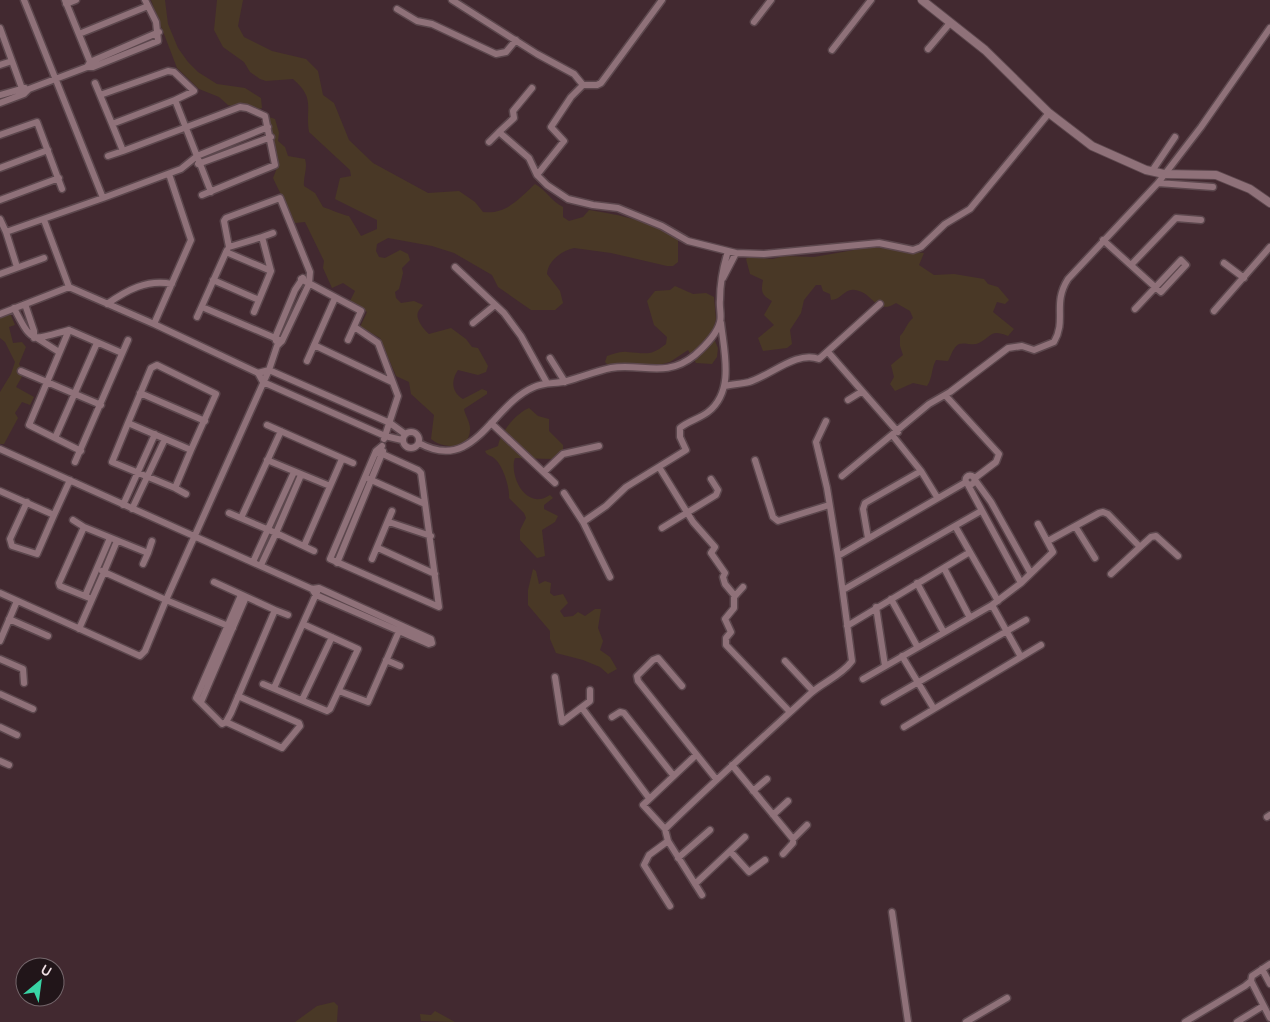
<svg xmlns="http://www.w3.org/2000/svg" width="1270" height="1022" viewBox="0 0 1270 1022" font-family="Quicksand,sans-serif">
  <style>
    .green { fill: #493826 }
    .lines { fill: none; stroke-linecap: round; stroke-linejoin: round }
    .minor-casing { stroke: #5c474d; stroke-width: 9 }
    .tertiary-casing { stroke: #5c474d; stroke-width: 10 }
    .minor { stroke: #8f7179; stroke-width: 6 }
    .tertiary { stroke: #8f7179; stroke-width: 8 }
  </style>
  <rect width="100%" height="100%" fill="#422930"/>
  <path class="green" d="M 151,0 L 165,0 L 168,24 L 178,48 L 188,62 L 198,72 L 217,84 L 245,88 L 261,98 L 262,108 L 251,112 L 228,105 L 219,97 L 199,89 L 177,68 Z
    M 217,0 L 243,0 L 238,26 L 244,37 L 272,51 L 306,59 L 318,71 L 323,95 L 334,103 L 349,140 L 373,163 L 428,193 L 459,191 L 475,202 L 483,212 C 506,215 520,198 535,184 C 546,190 551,201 563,207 L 563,217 L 569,221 L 583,217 L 589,210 C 621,215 651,221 678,240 L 678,262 L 673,266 L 667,266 L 611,253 L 574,248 C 561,251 548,261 547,274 L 560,291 L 563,303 L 555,310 L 531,310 L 498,287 L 492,275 L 454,253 L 432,246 L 388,238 L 377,244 L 376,251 L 379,257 L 385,258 L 400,250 L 408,254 L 410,260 L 402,268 L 403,273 L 399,289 L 395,292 L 396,298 L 401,303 L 414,301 L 423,305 C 422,307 419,309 418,312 C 415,319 424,330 429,334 L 451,328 L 466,339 L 472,347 L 478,348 L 488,366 L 486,372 L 478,375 L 458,370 C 451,380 451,392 463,399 L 482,389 L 487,391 L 487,394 L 464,409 C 465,415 470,422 470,428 C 471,451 443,449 431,439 L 434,415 L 411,394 L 409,382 L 396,376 L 380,338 L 360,327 L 367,312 L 350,301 L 355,291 L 343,283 L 332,288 L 323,268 L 324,261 L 305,222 L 295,223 C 289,207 280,194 273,178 L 279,163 L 269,117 L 275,119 L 279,133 L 278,141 L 285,147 L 288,156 L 305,159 C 308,168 303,177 304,186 L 315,193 L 323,207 C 329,209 343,215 349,216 L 361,236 L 377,229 L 377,220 L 335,199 L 340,178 L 351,176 L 350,170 L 309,132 C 305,107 316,99 293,79 L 266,81 L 260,79 L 250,72 L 244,62 L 223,47 L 214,30 Z
    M 871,247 L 924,253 L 919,265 L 934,275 L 954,274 L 984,279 L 988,284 L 998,287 L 1009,300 L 1005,304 L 997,302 L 993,312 L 1014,329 L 1008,336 C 990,329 993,336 979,343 C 973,346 965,342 959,344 C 953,347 951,356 948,361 L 936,360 C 931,369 933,377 927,386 L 913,383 L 895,391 L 890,384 L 894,377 L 891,365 L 903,355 L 900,346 L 900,336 C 906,330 906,324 913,318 L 910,311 L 896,303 C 876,316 873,292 855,290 C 845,288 841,300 831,300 L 830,294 L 823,291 L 821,285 L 816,285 L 804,300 L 801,313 L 790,330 L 792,344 L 787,348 L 763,351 L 758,338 L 774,325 L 764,315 L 772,301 C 761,295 761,291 763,280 L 750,274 L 746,259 L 748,257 L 773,259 L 784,256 L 814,257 Z
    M 675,286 L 693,294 L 706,293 L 714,297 L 716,319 L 712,334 L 718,348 L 717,357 L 712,364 L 696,363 L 688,350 L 670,362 L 655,366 L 607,364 L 605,362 L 607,356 C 614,354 620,351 627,352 C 645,353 650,357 666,344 L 667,337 L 654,325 L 647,301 L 655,291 L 670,290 Z
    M 4,313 L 10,313 L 15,325 L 9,327 L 13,343 L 22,342 L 26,347 L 19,364 L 24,373 L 16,387 L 34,397 L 30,405 L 22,402 L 15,413 L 18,418 L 4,444 L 0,444 L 0,392 L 11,374 L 15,362 L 5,342 L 0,338 L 0,315 Z
    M 529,408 L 538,416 L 549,419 L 549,431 L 563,445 L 563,451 L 553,459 L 515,458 L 514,461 C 511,481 528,510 550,495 L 553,498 L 544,505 L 544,509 L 558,516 L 555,522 L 542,530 L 545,556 L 537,558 L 520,540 L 520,530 L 526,518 L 524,513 L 509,498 C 510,488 503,465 494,458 C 490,455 487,456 485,451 L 498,446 C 500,433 516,413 529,408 Z
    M 533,569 L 536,571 L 539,584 L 545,581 L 551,583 L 550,593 L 554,596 L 563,594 L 568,603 L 560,611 L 564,617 L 573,616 L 578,612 L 585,616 L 595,609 L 601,609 L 598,628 L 603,641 L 600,650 L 610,657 L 617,669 L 608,674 L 600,667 L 583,660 L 556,653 L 550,639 L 550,631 L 528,605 L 528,590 Z
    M 334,1002 L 338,1006 L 337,1022 L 295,1022 L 317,1006 Z
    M 435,1011 L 455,1022 L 421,1021 L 420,1014 L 431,1015 Z"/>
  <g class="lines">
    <g class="minor-casing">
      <path id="minor" d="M 65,0 L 91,64
        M 452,0 L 537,54 L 574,74 L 583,85
        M 662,0 L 601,83 L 597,85 L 583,85 L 571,97 L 551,127 L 564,141 L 537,175 L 547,185 L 568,199 L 593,205 L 618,208 L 662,226 L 688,241 L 736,253 L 764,254 L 879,243 L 913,250 L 921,247 L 945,224 L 970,209 L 1049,113
        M 66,4 L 76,0
        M 397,9 L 417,21 L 432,24 L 496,54 L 506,52 L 516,40
        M 754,22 L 771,0
        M 0,28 L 24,94
        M 79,34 L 148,6
        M 928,49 L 950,23
        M 832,50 L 871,0
        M 0,65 L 12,61
        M 87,67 L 90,62 L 159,32
        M 95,83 L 112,124 L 175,100
        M 532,88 L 513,111 L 514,118 L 499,132 L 529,158 L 537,175
        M 0,95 L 25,88
        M 100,95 L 168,71 L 174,72 L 194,91 L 175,100 L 211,192
        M 0,103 L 24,94 L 29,89 L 87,67 L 93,67 L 158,41 L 156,22 L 145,0
        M 112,124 L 123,151 L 240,107 L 247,108 L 265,116 L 275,165 L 202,195
        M 0,135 L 37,122 L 62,189
        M 489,142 L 499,132
        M 108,156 L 123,151
        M 198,164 L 271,137
        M 0,168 L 48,150
        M 1152,171 L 1175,137
        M 1158,183 L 1213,187
        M 103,198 L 181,169 L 197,156 L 268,127
        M 0,200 L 59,178
        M 0,219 L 6,232 L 103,198 L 24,0
        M 44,220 L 69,287
        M 6,232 L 17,267
        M 262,237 L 273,233
        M 1103,240 L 1155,287 L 1161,292 L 1186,265 L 1181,260 L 1135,309
        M 1224,263 L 1244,278
        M 1131,265 L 1176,218 L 1201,220
        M 455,267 L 504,313 L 521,336 L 547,383
        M 0,274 L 44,258
        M 723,278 L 736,253
        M 301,279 L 361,311 L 348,340
        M 213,280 L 259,300 L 271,271 L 226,252
        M 25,304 L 34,331 L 34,338
        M 107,304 C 127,290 147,279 172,284
        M 202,307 L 282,341
        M 14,308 C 33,345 31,340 69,330
        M 1214,311 L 1270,247
        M 254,312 L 259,300
        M 0,314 L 69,287 L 154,324 L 258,373 L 263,382 L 385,436 L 402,440
        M 197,317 L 227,250
        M 473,323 L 495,305
        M 154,324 L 191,240 L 169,174
        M 356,328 L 378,343 L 398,396 L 384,439
        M 37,338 L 59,352
        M 276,341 L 275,338 L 295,290 L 303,278
        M 314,345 L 392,382
        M 828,352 L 898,432
        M 550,358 L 565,382
        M 307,361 L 335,298
        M 21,371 L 101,405
        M 258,373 L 269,370 L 390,423 L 405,434
        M 725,386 C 733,384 741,384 749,382 C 770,376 797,350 819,359 L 880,304
        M 140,393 L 205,421
        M 945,395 L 999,454 L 996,462 L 975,478
        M 848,400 L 861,392
        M 826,421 L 816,442 L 827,488 L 838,556 L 966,482
        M 128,423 L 191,450 L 175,488 L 112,462 Z
        M 128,423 L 151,368 L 157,365 L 216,394 L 191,450
        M 491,423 L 555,483
        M 267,425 L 353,463
        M403 440a8 8 0 1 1 16 0a8 8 0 1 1-16 0Z
        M 893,436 L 921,471 L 937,497
        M 55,438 L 97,343
        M 419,443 C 475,474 491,405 534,387 C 545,382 556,384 567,381 C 582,377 596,371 611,368 C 642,363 666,379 695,355 C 704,347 717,334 720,322 C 722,316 719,307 720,300 C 720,283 723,267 728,251
        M 0,449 L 312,589 L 319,588 L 431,639 L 432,643
        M 81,451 L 29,425 L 69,330 L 122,353
        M 376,451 L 418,470 L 421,473 L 439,607 L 330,559 L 376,451 L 382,446
        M 267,460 L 330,486
        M 755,460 L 773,517 L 778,521 L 829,505
        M 75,462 L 128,340
        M 659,467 L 693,522 L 715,547 L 711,553 L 725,573 L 723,577 L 725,584 L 735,596
        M 544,472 L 563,454 L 599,446
        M965.5 480a4.5 4.5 0 1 1 9 0a4.5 4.5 0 1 1-9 0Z
        M 842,476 L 929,404 L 950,392 L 1008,348 L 1022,346 L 1034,350 L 1054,342 C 1067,320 1052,304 1068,279 L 1158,183 L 1201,127 L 1270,28
        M 369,479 L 425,504
        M 975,480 L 991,502 L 1030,572
        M 967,483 L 1021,583
        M 175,488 L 186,494
        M 0,491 L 54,515 L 70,480
        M 564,493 L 583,522
        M 27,502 L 10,539 L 12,546 L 37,554 L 54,515
        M 123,505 L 155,434
        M 132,509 L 165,439
        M 229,513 L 276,533 L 301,475
        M 241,518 L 281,431
        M 73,520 L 84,527
        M 389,522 L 431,536
        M 955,526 L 998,601
        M 1075,526 L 1095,558
        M 662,528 L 716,495 L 718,490 L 711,479
        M 868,538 L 863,509 L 865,503 L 921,471
        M 1048,541 L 1099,513 L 1103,512 L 1108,514 L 1140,547 L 1111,574
        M 304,546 L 342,459
        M 1140,547 L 1151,537 L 1156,536 L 1178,556
        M 378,548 L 435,574
        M 148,553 L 152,541
        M 372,559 L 392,511
        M 253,562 L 294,472
        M 337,563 L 383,451
        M 261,565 L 276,533 L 314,551
        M 944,568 L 969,616
        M 102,571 L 104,572 L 117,541
        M 610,577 L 583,522 L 606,506 L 626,487 L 686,450 L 680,437 L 680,428 C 688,421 699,419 708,412 C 735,391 724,352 721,323
        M 214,582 L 275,610 L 231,713 L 226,722 L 222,724 L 196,698 L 241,595
        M 917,583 L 943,631
        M 743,587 L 734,597 L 734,608 L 725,619 L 731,632 L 726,638 L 726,645 L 790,712
        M 312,589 L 316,595 L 429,644 L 432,643
        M 843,590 L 981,511
        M 0,593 L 140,656 L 145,651 L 166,600 L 233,628
        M 85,596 L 110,538
        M 92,599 L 60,586 L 59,583 L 84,527 L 148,553 L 143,564
        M 891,599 L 917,646
        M 876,607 L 885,666
        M 275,610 L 288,615
        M 9,619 L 48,636
        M 847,626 L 970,552
        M 79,629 L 104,572 L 166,600 L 269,370 L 277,346 L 282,341 L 309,284 L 310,272 L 280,198 L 226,218 L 224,221 L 229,247 L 262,237 L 271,271
        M 0,641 L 17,601
        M 902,656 L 934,709 L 1021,657 L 992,605
        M 1021,657 L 1041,645
        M 0,659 L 23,669 L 24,683
        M 386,660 L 400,666
        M 785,661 L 813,691
        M 555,677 L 562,722 L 590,701 L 590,690
        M 863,679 L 992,605 L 1021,583 L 1053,552 L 1038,524
        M 263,684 L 327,711 L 330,709 L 358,649 L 303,624
        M 682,686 L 658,658 L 653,660 L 637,676 L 638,681 L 716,779
        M 274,688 L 317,592
        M 339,691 L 368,702 L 400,629
        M 0,694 L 33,709
        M 302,700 L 332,637
        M 201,702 L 246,597
        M 884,702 L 1026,620
        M 582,708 L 649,798
        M 612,717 L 620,712 L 624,713 L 673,775
        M 226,722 L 282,748 L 300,726 L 299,723 L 238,696
        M 0,727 L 17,735
        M 904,727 L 934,709
        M 696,755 L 643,805 L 665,829 L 668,841 L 702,895
        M 0,761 L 9,765
        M 732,765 L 793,839 L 793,843 L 783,854
        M 753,791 L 767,779
        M 773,815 L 788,801
        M 1267,817 L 1270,815
        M 665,829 C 712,783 761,739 810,694 C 823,682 841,676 852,661 L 838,556
        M 793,839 L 807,825
        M 668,841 L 649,855 L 644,865 L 670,906
        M 730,851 L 749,872 L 765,860
        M 678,858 L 710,830
        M 695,884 L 745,837
        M 892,912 L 908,1022
        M 1262,969 L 1270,984
        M 1251,981 L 1270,1018
        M 966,1022 L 1007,998
        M 1185,1022 L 1245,986 L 1251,981 L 1252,976 L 1270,964
        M 1237,1022 L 1263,1006"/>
    </g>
    <g class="tertiary-casing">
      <path id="tertiary" d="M 922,0 L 985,50 L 1049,113 L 1092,146 L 1146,170 L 1164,174 L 1216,175 L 1250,189 L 1270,203"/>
    </g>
    <use href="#minor" class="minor"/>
    <use href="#tertiary" class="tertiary"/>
  </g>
  <g transform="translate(40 982) rotate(29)"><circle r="24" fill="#211519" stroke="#74666b"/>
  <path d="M0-4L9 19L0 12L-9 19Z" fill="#39d4a5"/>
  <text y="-8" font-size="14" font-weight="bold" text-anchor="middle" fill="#f1e0e5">U</text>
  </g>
</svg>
